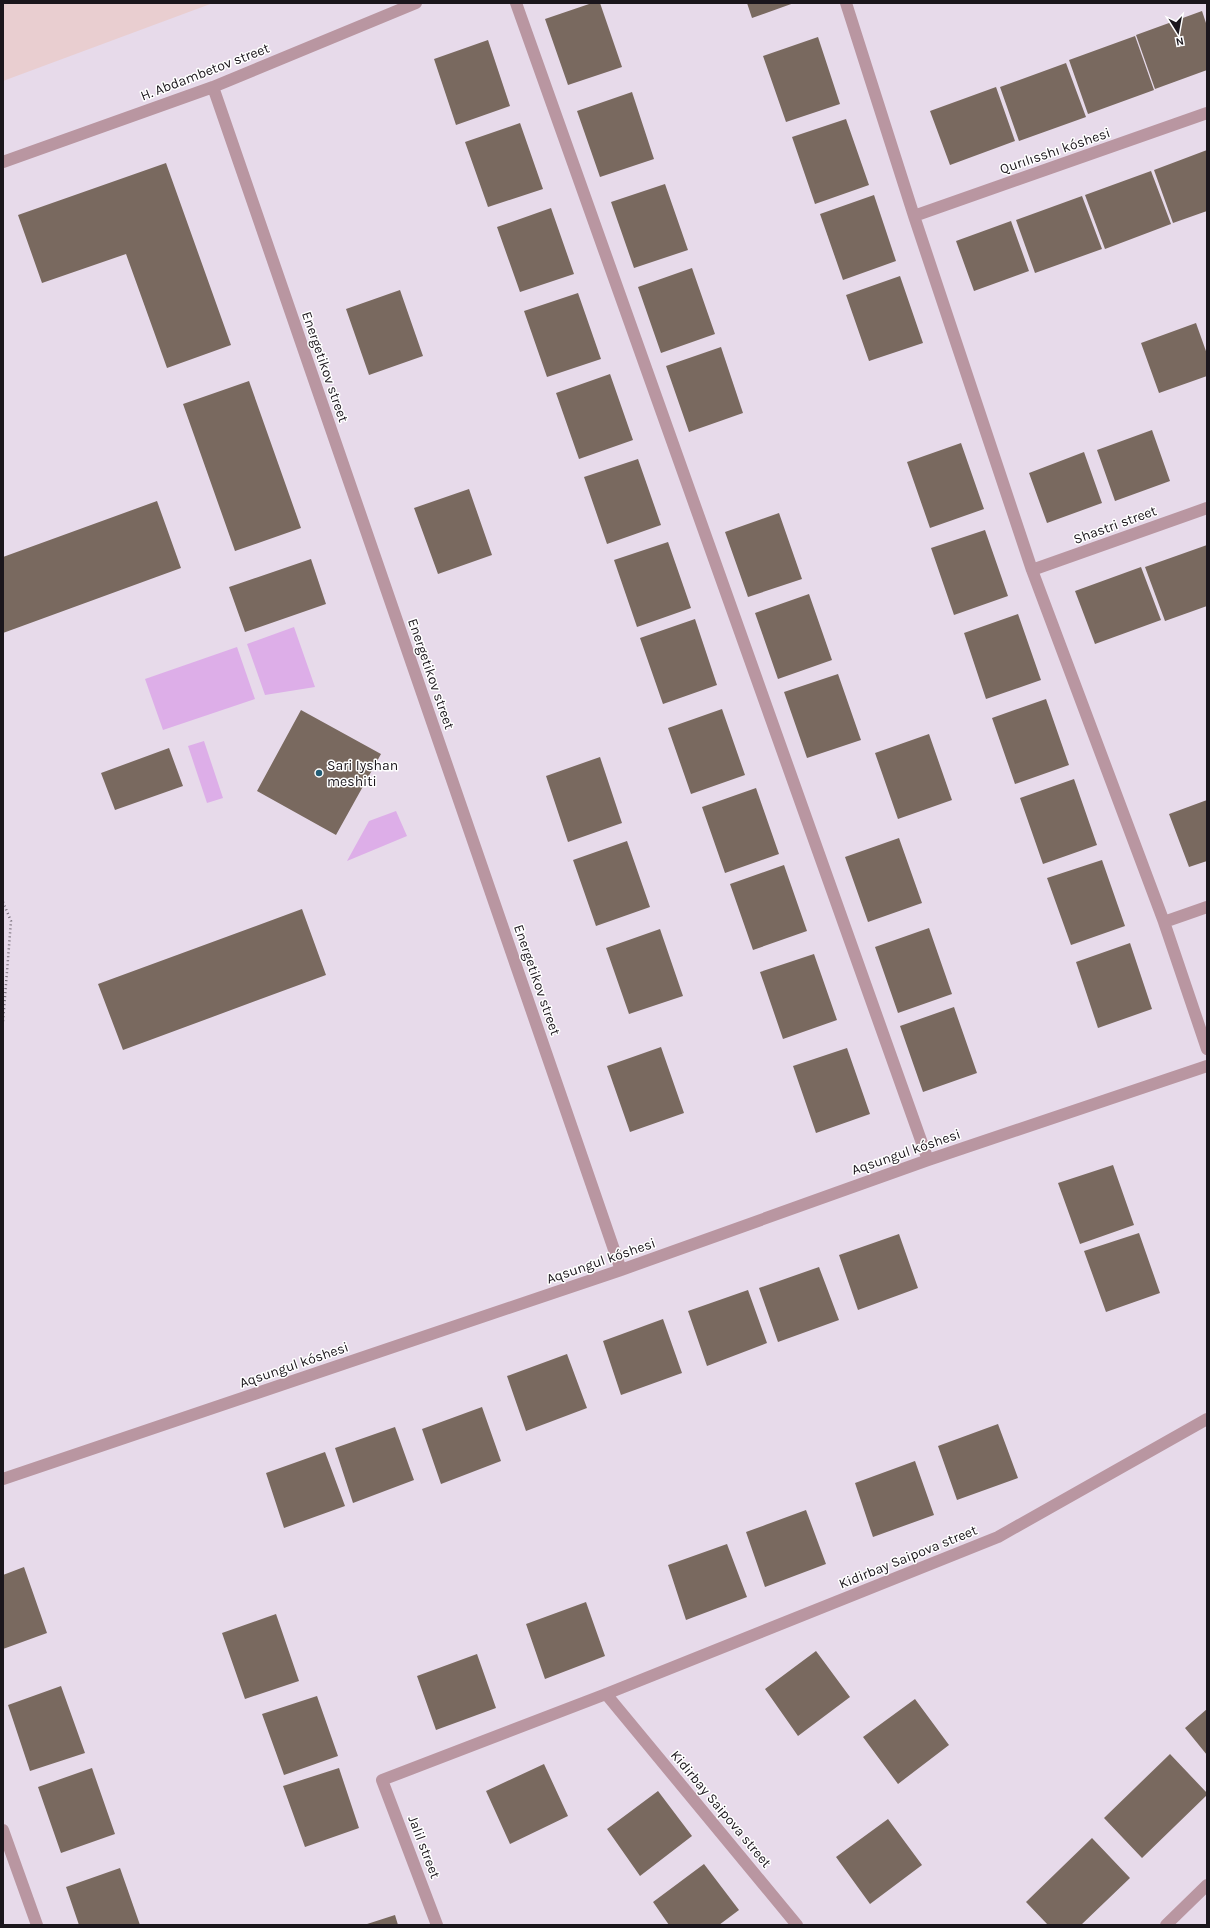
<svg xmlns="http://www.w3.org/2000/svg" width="1210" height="1928" viewBox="0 0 1210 1928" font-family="Karla,sans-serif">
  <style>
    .education { fill: #e9ced0 }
    .green { fill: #ddaee8 }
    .building { fill: #79695f }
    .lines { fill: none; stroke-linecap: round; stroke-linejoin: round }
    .path { stroke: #776e79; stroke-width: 2.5; stroke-dasharray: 1 3; stroke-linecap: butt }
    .street { stroke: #b996a1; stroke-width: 12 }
    .poi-dot { fill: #225d76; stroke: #fff; stroke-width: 1.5 }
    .labels { text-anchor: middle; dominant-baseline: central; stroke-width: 3; stroke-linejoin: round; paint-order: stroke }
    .street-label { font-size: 14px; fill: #1b161c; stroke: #fff }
    .poi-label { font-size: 14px; fill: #1b161c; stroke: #fff; text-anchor: start }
  </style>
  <rect width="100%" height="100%" fill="#e7daea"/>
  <path class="education" d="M 3,3 L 213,3 L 3,81 Z"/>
  <path class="green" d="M 294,627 L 315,687 L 265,695 L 247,644 Z
    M 237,647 L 255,699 L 163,730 L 145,679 Z
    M 204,741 L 223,798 L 207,803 L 188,746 Z
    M 396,811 L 407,836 L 347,861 L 369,821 Z"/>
  <path class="building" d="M 592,3 L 600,3 L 622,67 L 568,85 L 545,19 Z
    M 747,3 L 794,3 L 752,18 Z
    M 1202,11 L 1207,26 L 1207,70 L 1155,89 L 1136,35 Z
    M 1135,36 L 1154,90 L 1088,114 L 1069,60 Z
    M 818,37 L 840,104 L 786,122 L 763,56 Z
    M 488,40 L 510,106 L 456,125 L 434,59 Z
    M 1066,63 L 1086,117 L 1019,141 L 1000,87 Z
    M 996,87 L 1015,141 L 950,165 L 930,111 Z
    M 632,92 L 654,159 L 600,177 L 577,111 Z
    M 846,119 L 869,185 L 815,204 L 792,137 Z
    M 520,123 L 543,189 L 488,207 L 465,142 Z
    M 1207,150 L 1207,211 L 1173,223 L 1154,170 Z
    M 166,163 L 231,345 L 167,368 L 126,254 L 42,283 L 18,215 Z
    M 1151,171 L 1171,224 L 1105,249 L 1085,195 Z
    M 665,184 L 688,250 L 634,268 L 611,202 Z
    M 874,195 L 896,261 L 843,280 L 820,214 Z
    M 1082,196 L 1102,249 L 1035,273 L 1016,220 Z
    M 551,208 L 574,274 L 520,292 L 497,227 Z
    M 1011,221 L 1029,271 L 974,291 L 956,241 Z
    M 692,268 L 715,334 L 661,353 L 638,287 Z
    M 900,276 L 923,343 L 869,361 L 846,295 Z
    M 400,290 L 423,356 L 369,375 L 346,309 Z
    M 578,293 L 601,359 L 547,377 L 524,311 Z
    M 1196,323 L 1207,354 L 1207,376 L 1159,393 L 1141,343 Z
    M 721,347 L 743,413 L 689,432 L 666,366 Z
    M 610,374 L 633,440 L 579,459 L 556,393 Z
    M 249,381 L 301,528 L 235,551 L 183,404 Z
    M 1152,430 L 1170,481 L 1115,501 L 1097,450 Z
    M 961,443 L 984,509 L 930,528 L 907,462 Z
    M 1084,452 L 1102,503 L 1047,523 L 1029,473 Z
    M 638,459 L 661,525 L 607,544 L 584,477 Z
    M 469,489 L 492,555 L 438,574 L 414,508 Z
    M 157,501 L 181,568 L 3,633 L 3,557 Z
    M 779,513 L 802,579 L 748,597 L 725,532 Z
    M 985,530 L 1008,596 L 954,615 L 931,548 Z
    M 668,542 L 691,608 L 637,627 L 614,560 Z
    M 1207,545 L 1207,606 L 1165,621 L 1145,567 Z
    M 311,559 L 326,604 L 245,632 L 229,587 Z
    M 1141,567 L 1161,620 L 1095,644 L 1075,591 Z
    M 809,594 L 832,660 L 778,679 L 755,613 Z
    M 1018,614 L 1041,680 L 986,699 L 964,633 Z
    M 695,619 L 717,685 L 663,704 L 640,638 Z
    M 838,674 L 861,740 L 807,758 L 784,692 Z
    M 1046,699 L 1069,765 L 1015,784 L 992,718 Z
    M 722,709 L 745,775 L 691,794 L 668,728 Z
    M 301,710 L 381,754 L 336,835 L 257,791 Z
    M 929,734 L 952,800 L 898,819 L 875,753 Z
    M 169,748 L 183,786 L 115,810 L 101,773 Z
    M 600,757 L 622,823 L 568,842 L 546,776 Z
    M 1074,779 L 1097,845 L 1043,864 L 1020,798 Z
    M 756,788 L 779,854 L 725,873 L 702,807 Z
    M 1207,800 L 1207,861 L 1189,867 L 1169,814 Z
    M 899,838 L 922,903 L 868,922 L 845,857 Z
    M 627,841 L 650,907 L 596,926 L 573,860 Z
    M 1102,860 L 1125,926 L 1071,945 L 1047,878 Z
    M 784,865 L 807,931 L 753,950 L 730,884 Z
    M 302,909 L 326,975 L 123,1050 L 98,984 Z
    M 929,928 L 952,994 L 898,1013 L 875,947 Z
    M 660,929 L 683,996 L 629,1014 L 606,948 Z
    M 1130,943 L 1152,1009 L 1098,1028 L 1076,962 Z
    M 814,954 L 837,1020 L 783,1039 L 760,972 Z
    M 954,1007 L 977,1073 L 923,1092 L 900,1026 Z
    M 661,1047 L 684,1113 L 630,1132 L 607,1066 Z
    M 847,1048 L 870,1114 L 816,1133 L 793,1066 Z
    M 1113,1165 L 1134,1225 L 1080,1244 L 1058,1183 Z
    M 1139,1233 L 1160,1293 L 1106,1312 L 1084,1251 Z
    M 899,1234 L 918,1288 L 858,1310 L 839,1255 Z
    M 819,1267 L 839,1320 L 778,1342 L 759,1288 Z
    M 748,1290 L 767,1343 L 707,1366 L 688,1311 Z
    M 663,1319 L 682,1373 L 621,1395 L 603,1341 Z
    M 567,1354 L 587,1408 L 526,1431 L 507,1376 Z
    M 482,1407 L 501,1461 L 441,1484 L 422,1429 Z
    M 998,1424 L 1018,1478 L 957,1500 L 938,1446 Z
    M 395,1427 L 414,1480 L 353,1503 L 335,1448 Z
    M 325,1452 L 345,1506 L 284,1528 L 266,1473 Z
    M 915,1461 L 934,1515 L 873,1537 L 855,1483 Z
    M 806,1510 L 826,1564 L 765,1587 L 746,1532 Z
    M 727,1544 L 747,1597 L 686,1620 L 668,1565 Z
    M 24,1567 L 47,1633 L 3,1649 L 3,1575 Z
    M 586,1602 L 605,1656 L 545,1679 L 526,1624 Z
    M 276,1614 L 299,1681 L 245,1699 L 222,1633 Z
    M 816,1651 L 850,1697 L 798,1736 L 765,1689 Z
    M 477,1654 L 496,1708 L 436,1730 L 417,1676 Z
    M 61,1686 L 85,1753 L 30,1771 L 8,1705 Z
    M 317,1696 L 338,1756 L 284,1775 L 262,1714 Z
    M 915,1699 L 949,1745 L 898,1784 L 863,1737 Z
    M 1207,1709 L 1207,1755 L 1185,1728 Z
    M 1170,1754 L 1207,1793 L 1207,1795 L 1142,1858 L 1104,1818 Z
    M 544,1764 L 568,1816 L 510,1844 L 486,1791 Z
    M 92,1768 L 115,1834 L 61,1853 L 38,1787 Z
    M 339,1768 L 359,1828 L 305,1847 L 283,1786 Z
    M 658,1791 L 692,1836 L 640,1876 L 607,1829 Z
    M 888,1819 L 922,1865 L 870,1904 L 836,1857 Z
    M 1092,1838 L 1130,1878 L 1081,1925 L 1048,1925 L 1026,1902 Z
    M 704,1864 L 739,1910 L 719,1925 L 669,1925 L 653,1902 Z
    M 120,1868 L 140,1925 L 79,1925 L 66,1887 Z
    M 395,1915 L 398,1925 L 364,1925 Z"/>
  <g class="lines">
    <path class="path" d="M 3,902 L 11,921 L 3,1022"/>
    <path class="street" d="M 516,3 L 928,1160
      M 846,3 L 914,216 L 1032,570 L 1164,922 L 1207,1049
      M 213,87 L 621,1270
      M 3,162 L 213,87 L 416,3
      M 914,216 L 1207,113
      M 1032,570 L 1207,508
      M 1164,922 L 1207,907
      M 3,1479 L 621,1270 L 928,1160 L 1207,1066
      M 606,1694 L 797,1925
      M 3,1830 L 37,1925
      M 437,1925 L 382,1780 L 606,1694 L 998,1537 L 1207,1419
      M 1166,1925 L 1207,1885"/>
  </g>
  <circle class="poi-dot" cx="319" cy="773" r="4"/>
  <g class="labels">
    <g class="street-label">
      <text transform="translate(205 72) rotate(-21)">H. Abdambetov street</text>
      <text transform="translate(1055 151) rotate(-19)">Qurılısshı kóshesi</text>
      <text transform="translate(325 367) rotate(71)">Energetikov street</text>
      <text transform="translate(1115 525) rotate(-20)">Shastri street</text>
      <text transform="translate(431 674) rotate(71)">Energetikov street</text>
      <text transform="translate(537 980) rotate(71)">Energetikov street</text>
      <text transform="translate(906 1152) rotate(-19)">Aqsungul kóshesi</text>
      <text transform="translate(601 1261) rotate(-19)">Aqsungul kóshesi</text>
      <text transform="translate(294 1365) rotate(-19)">Aqsungul kóshesi</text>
      <text transform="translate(908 1557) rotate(-22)">Kidirbay Saipova street</text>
      <text transform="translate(721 1809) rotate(50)">Kidirbay Saipova street</text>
      <text transform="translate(424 1847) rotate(69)">Jalil street</text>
    </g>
    <g class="poi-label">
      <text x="327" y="765">Sari Iyshan<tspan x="327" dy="16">meshiti</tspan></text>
    </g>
  </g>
  <rect width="1210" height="1928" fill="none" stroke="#1b161c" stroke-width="8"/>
  <g transform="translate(1178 32) rotate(169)" stroke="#ffffff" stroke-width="3" paint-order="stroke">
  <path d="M0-3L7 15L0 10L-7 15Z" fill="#1b161c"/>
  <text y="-6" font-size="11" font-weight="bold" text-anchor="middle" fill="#1b161c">N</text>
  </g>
</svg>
